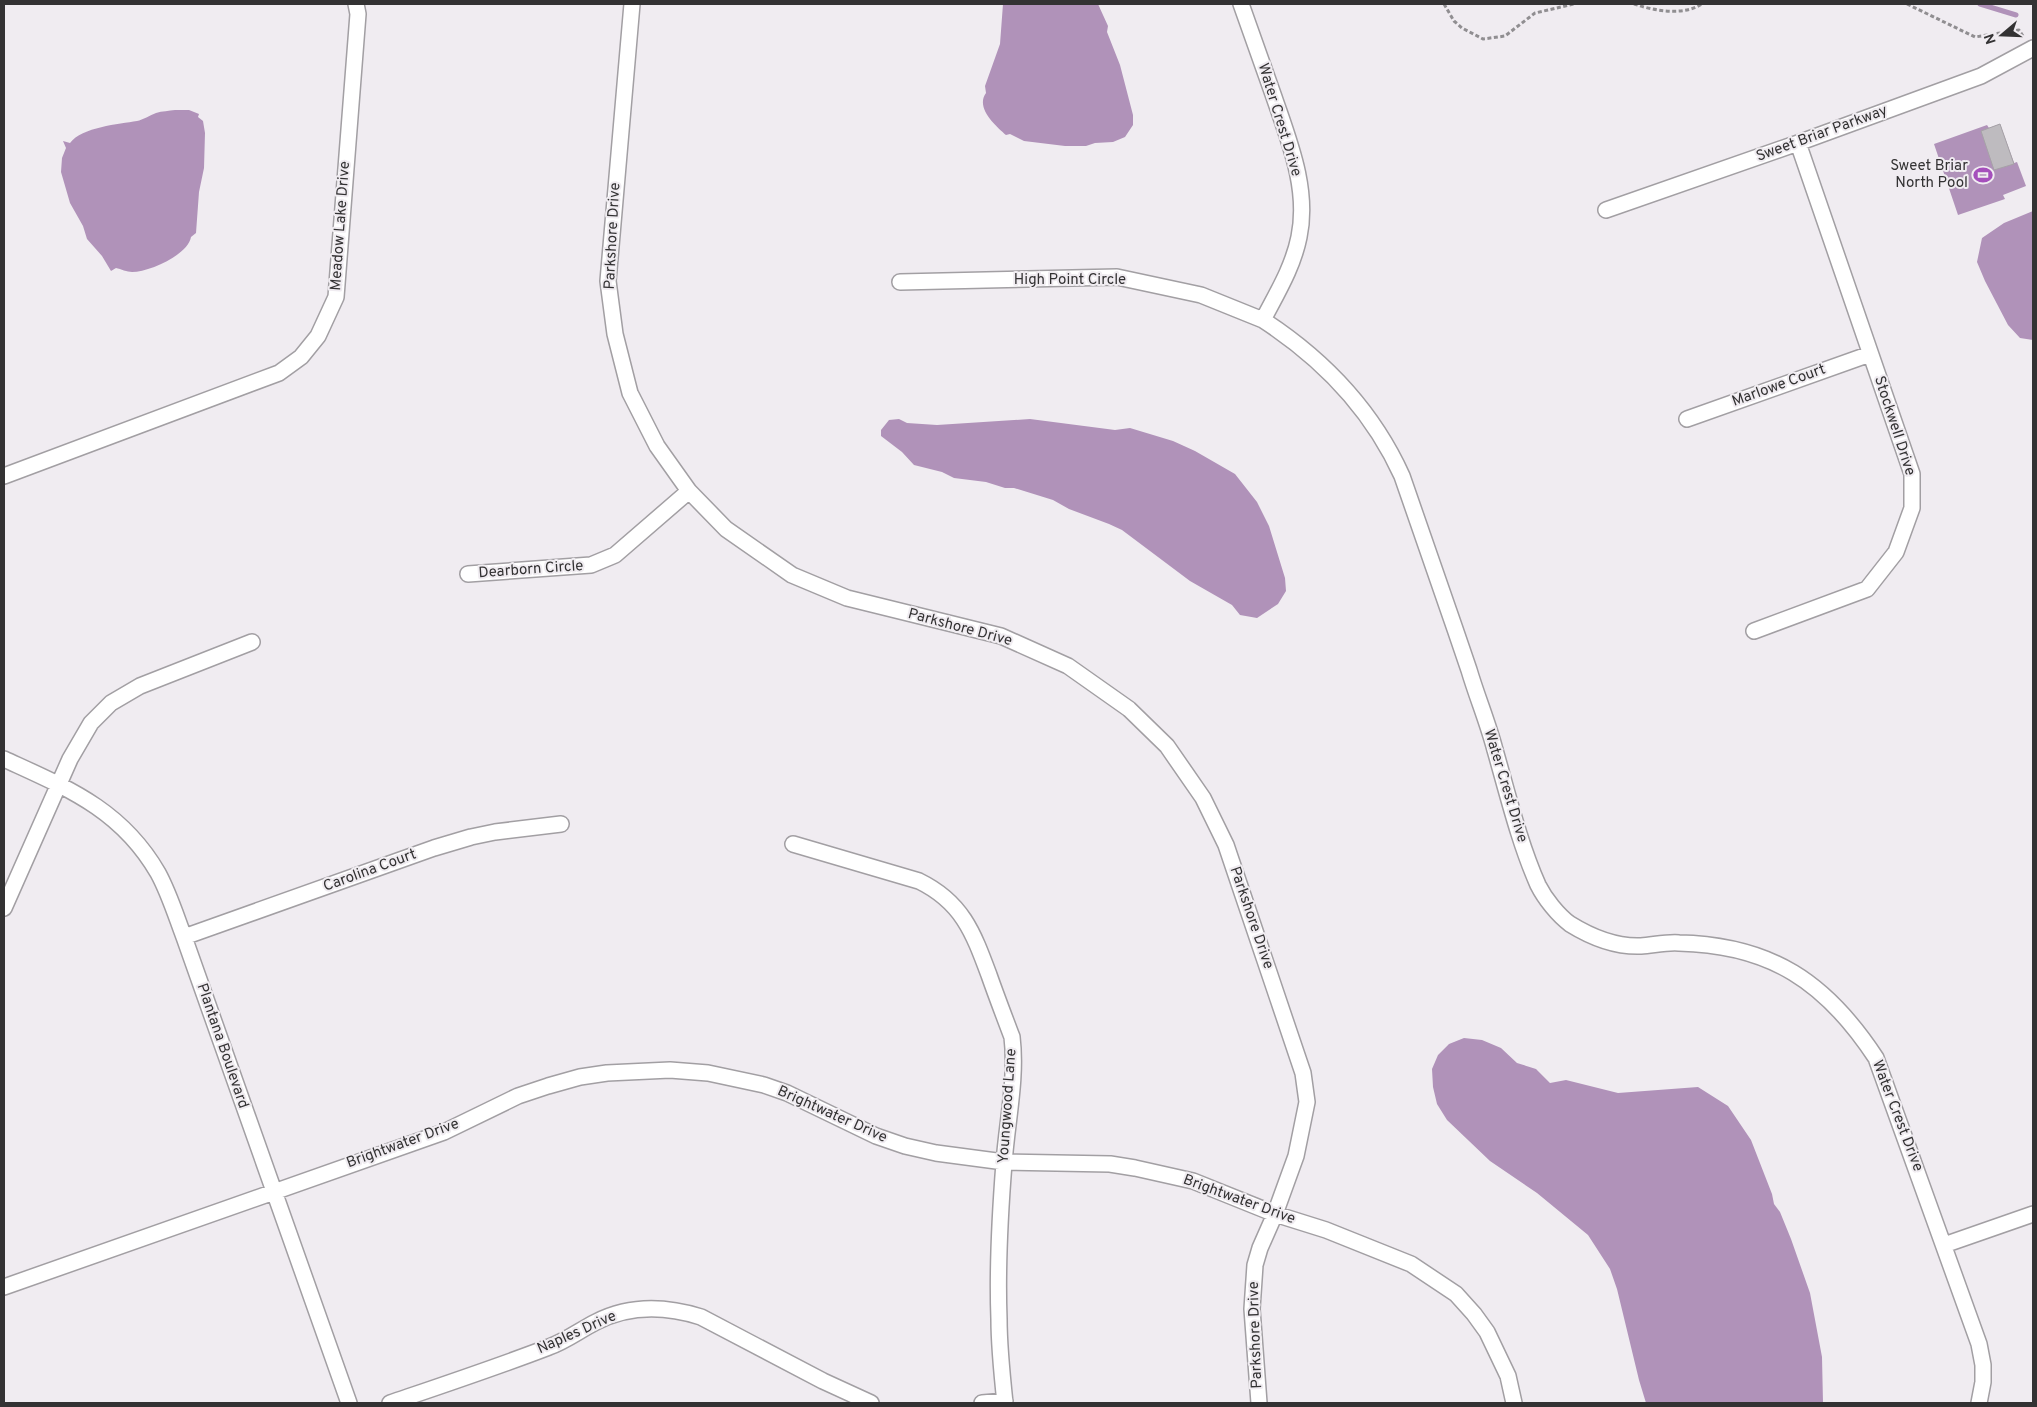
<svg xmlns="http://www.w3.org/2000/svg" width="2037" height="1407" viewBox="0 0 2037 1407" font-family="Overpass,sans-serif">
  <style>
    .water { fill: #b092b9 }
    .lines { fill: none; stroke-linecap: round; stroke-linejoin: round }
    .stream { stroke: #b092b9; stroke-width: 5 }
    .building { fill: #bebbbf; stroke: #a6a2a7 }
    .street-casing { stroke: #a29fa3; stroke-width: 18 }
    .path { stroke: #908e91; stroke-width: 3; stroke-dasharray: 4 2.5; stroke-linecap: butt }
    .street { stroke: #fff; stroke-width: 15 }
    .labels { text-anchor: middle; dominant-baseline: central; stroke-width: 4; stroke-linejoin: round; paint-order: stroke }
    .street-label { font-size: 15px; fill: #333233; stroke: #f0ecf1 }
    .poi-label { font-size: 15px; fill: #333233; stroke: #f0ecf1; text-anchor: end }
  </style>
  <rect width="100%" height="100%" fill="#f0ecf1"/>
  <path class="water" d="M 1003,4 L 1098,4 L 1108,26 L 1107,32 L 1120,65 L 1133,115 L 1133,125 L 1125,137 L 1113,142 L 1095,143 L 1086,146 L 1065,146 L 1024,141 L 1010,134 L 1006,135 C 996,126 975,108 986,93 L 985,86 L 1000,44 Z
    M 175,110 L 189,110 L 199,114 L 198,117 L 203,121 L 205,133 L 204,168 L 199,192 L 196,233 L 191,237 C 188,255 149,272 132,272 C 127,272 121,269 116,268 L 111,271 L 102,256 L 87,239 L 83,226 L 70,203 L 61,172 L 62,158 L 66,148 L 63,141 L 70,143 C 82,127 119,124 137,121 C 143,120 150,115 156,113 C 162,111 169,111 175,110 Z
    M 2000,124 L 2014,163 L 2017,162 L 2026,186 L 2003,195 L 2005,199 L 1958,215 L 1934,144 L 1987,125 L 1989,128 Z
    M 2033,211 L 2033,340 L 2020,338 L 2008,325 L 1985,281 L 1977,262 L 1982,238 L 2004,223 Z
    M 899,419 L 907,423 L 937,425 L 1030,419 L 1115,430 L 1130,428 L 1173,441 L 1195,451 L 1235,474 L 1257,502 L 1269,526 L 1285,578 L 1286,591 L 1278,604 L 1257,618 L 1240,615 L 1232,605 L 1190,581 L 1122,530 L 1109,524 L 1069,509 L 1053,500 L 1014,488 L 1005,488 L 986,482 L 954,478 L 942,472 L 914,465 L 902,452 L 881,436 L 881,430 L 889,420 Z
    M 1464,1038 L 1482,1040 L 1501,1048 L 1517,1063 L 1536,1069 L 1550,1083 L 1566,1080 L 1618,1093 L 1698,1087 L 1728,1106 L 1751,1140 L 1772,1194 L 1774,1204 L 1780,1212 L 1791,1239 L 1810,1293 L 1822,1357 L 1823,1403 L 1646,1403 L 1639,1380 L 1617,1289 L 1610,1269 L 1588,1235 L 1537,1193 L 1490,1161 L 1447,1120 L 1437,1104 L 1433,1087 L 1432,1069 L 1438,1055 L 1449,1044 Z"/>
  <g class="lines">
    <path class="stream" d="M 1980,4 L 2016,15"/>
  </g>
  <path class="building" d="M 2000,124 L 2014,164 L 1994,170 L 1981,131 Z"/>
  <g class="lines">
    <g class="street-casing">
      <path id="street" d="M 632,4 L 608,281 L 615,334 L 630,393 L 657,446 L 689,491 L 726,529 L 792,575 L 847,598 L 1001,636 L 1068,666 L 1129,709 L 1167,746 L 1203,798 L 1226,845 L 1303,1073 L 1307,1102 L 1296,1156 L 1275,1214 L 1260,1248 L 1255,1265 L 1252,1309 L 1259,1403
        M 1241,4 C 1252,35 1263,66 1274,97 C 1289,141 1309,189 1299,237 C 1293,267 1277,293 1263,320 C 1323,359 1372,410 1402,476 C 1424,540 1447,605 1469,670 C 1477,697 1488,723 1495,750 C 1508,795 1519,842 1538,885 C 1545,899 1558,915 1570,924 C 1591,937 1617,947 1641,946 C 1654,945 1667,942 1679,943 C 1771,945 1826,982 1876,1058 L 1979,1344 L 1983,1365 L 1983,1382 L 1979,1403
        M 1606,210 L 1798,143 L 1981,76 L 2033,48
        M 900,282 L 1117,277 L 1201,295 L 1263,320
        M 1687,419 L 1870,354
        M 4,476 L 279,373 L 301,357 L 318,336 L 336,297 L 358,14 L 356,4
        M 468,574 L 591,565 L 615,555 L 689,491
        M 1754,631 L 1867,589 L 1896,552 L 1912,508 L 1912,474 L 1798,143
        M 4,759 C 67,788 121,809 158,873 C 169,893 176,916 184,937 L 349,1403
        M 793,844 L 919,881 C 962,902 973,932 989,975 C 996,995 1004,1016 1012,1037 C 1017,1078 1007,1121 1004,1163 C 1000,1214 997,1268 999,1319 C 999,1347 1002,1375 1005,1403
        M 4,908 L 70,759 L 91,723 L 111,703 L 140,686 L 252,642
        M 184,937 L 434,848 L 471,837 L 495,832 L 561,824
        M 1944,1245 L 2033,1214
        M 4,1287 L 444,1132 L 518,1096 L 548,1086 L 580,1077 L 607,1073 L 670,1070 L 708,1073 L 764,1085 L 787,1093 L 876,1136 L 905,1146 L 936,1153 L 1004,1162 L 1110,1164 L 1135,1168 L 1193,1181 L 1275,1214 L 1326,1230 L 1411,1264 L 1456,1294 L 1474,1314 L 1487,1332 L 1508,1376 L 1514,1403
        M 390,1403 C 443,1385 497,1367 549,1347 C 566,1341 580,1330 596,1322 C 629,1305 666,1306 701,1317 L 823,1381 L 871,1403
        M 982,1403 L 1005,1401"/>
    </g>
    <path class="path" d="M 1444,4 L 1454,21 L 1462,28 L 1483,39 L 1505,36 L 1535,13 L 1574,4
      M 1634,4 C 1655,11 1683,16 1702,4
      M 1907,4 L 1975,37 L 2019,30 L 2023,36"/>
    <use href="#street" class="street"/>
  </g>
  <defs>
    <g id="stadium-bare" transform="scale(1.5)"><path d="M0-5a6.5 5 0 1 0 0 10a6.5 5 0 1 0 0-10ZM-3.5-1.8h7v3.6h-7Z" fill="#a54fbc" stroke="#f0ecf1" stroke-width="2.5" paint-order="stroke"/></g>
  </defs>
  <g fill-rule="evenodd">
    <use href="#stadium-bare" x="1983" y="175"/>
  </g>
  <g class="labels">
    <g class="street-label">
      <text transform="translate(1279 120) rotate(73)">Water Crest Drive</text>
      <text transform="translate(1822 134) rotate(-20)">Sweet Briar Parkway</text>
      <text transform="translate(341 226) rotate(-86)">Meadow Lake Drive</text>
      <text transform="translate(613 236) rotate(-87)">Parkshore Drive</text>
      <text x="1070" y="280">High Point Circle</text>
      <text transform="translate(1779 386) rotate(-20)">Marlowe Court</text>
      <text transform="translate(1894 426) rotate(72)">Stockwell Drive</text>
      <text transform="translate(531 570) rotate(-4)">Dearborn Circle</text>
      <text transform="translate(960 628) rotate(15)">Parkshore Drive</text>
      <text transform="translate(1505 786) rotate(73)">Water Crest Drive</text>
      <text transform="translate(370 871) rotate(-20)">Carolina Court</text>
      <text transform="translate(1251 918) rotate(71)">Parkshore Drive</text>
      <text transform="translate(222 1046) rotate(71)">Plantana Boulevard</text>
      <text transform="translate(1008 1106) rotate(-86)">Youngwood Lane</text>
      <text transform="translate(832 1115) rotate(24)">Brightwater Drive</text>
      <text transform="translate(1897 1116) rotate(69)">Water Crest Drive</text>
      <text transform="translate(403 1144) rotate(-20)">Brightwater Drive</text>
      <text transform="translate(1239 1200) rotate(20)">Brightwater Drive</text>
      <text transform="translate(577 1333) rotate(-24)">Naples Drive</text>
      <text transform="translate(1256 1335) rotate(-92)">Parkshore Drive</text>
    </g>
    <g class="poi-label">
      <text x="1968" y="166">Sweet Briar<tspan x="1968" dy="17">North Pool</tspan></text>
    </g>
  </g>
  <rect width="2037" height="1407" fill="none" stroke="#333233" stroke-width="10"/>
  <g transform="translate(2002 35) rotate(251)" stroke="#f0ecf1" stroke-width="4" paint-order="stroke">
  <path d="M0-4L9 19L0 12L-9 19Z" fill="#333233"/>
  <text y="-8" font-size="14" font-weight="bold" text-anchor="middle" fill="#333233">N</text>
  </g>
</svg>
